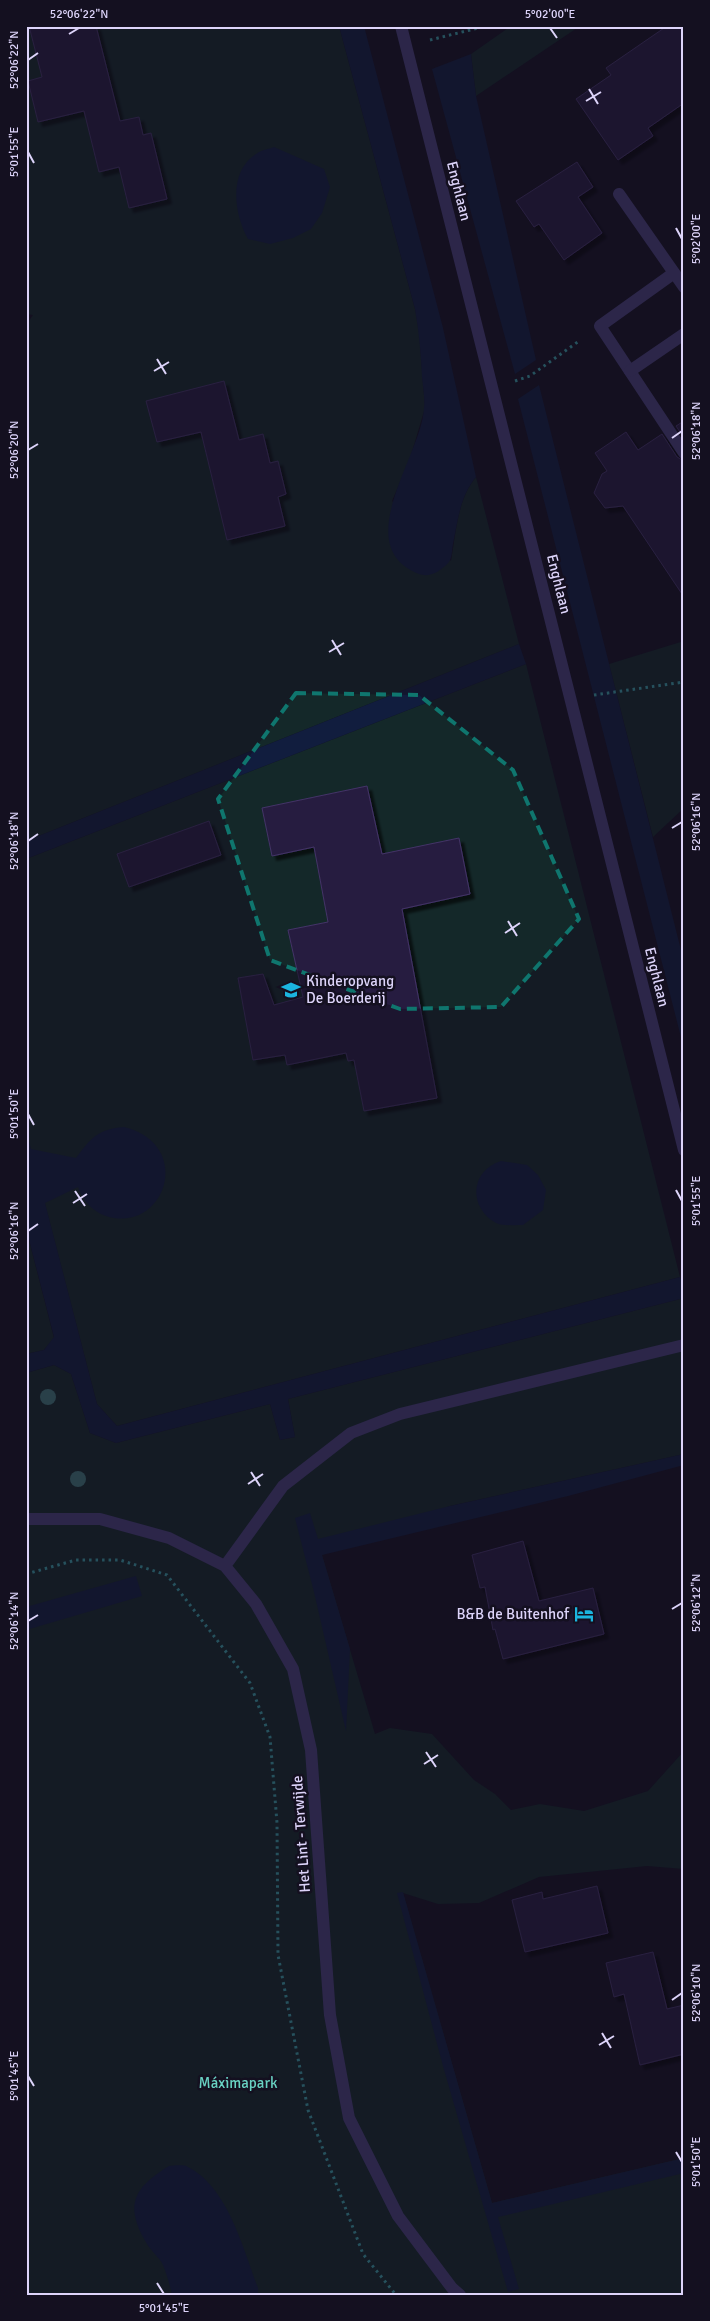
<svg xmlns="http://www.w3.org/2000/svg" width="710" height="2321" viewBox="0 0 710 2321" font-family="Signika,sans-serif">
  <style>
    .green { fill: #142829 }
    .water { fill: #111d3e }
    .building { fill: #281e3f; stroke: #433368; filter: url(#shadow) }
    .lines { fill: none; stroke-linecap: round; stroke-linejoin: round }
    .path { stroke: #3ca0a6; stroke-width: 3; stroke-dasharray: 2.5 4; stroke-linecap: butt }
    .lane { stroke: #49407a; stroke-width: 12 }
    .street { stroke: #49407a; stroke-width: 12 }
    .tree { fill: #437a7a }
    .marked { fill: none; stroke: #0f766e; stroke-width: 4; stroke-dasharray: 10 6; stroke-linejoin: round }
    .ticks { fill: none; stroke: #ddd4fa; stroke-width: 2 }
    .labels { text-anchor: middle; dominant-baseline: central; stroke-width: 5; stroke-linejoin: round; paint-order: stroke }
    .street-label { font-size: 15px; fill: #ddd4fa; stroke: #141020 }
    .poi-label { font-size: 15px; fill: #ddd4fa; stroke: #141020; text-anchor: start }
    .park-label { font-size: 15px; fill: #69d1c3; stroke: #141020 }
    .neatline { fill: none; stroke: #ddd4fa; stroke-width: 2 }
    .ticks-label { font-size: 12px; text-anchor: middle; fill: #ddd4fa }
  </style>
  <defs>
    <filter id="shadow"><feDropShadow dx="4.5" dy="4.5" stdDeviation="1" flood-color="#0009"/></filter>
  </defs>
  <rect width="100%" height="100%" fill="#141020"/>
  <path class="green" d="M 26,26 L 339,26 L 415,309 L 419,332 L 425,408 L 409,462 L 392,501 L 451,561 C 456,533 457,500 476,477 L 519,644 L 26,841 L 26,325 L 33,315 L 26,314 Z
    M 511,26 L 580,26 L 476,96 L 471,54 Z
    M 684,641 L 684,808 L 653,837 L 609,664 Z
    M 526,664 L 680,1277 L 117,1426 L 97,1404 L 26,1131 L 26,859 Z
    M 26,1228 L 54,1338 L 44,1350 L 26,1354 Z
    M 684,1298 L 684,1454 L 450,1506 L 322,1555 L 375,1734 L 390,1728 L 432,1734 L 474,1780 L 495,1794 L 511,1810 L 540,1804 L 584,1811 L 648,1791 L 684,1751 L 684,1869 L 647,1866 L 539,1877 L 479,1903 L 438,1904 L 403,1893 L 492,2203 L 684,2158 L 684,2295 L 26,2295 L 26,1373 L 54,1365 L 71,1374 L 90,1433 L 116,1443 L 270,1404 L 280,1440 L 295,1437 L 288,1399 Z"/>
  <path class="water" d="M 339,26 L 364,26 L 443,328 L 476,477 C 460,496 458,520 453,544 C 452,550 452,558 449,562 C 441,571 430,578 419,574 C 348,546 422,455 424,408 C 425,398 423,387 422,377 C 421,354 419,332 415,309 Z
    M 471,54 L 476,96 L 536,360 L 515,374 L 432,69 Z
    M 274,147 L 324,169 L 330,187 L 322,213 L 311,229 L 293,238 L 270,244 L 248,239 C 234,214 228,172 256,154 C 261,150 269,149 274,147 Z
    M 539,385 L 684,962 L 684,1049 L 518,399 Z
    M 519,644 L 526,664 L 26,859 L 26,841 Z
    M 124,1127 C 196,1145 164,1235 106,1216 C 92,1211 83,1201 78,1187 L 45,1203 L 97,1404 L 117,1426 L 680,1277 L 684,1288 L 684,1298 L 288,1399 L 295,1437 L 280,1440 L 270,1404 L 116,1443 L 90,1433 L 71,1374 L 54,1365 L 26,1373 L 26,1354 L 44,1350 L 54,1337 L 26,1228 L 26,1131 L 31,1149 L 76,1158 C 91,1138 98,1129 124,1127 Z
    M 501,1161 L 527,1165 L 538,1175 L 546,1190 L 543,1210 L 523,1225 C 516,1225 502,1226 496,1223 C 468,1207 470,1171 501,1161 Z
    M 684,1454 L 684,1465 L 568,1496 L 322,1555 L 350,1649 L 346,1731 L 314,1592 L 295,1518 L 310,1513 L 318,1539 L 450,1506 Z
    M 136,1576 L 142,1596 L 26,1630 L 26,1607 Z
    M 403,1892 L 492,2203 L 684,2158 L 684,2173 L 498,2217 L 519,2289 L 508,2292 L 443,2066 L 397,1893 Z
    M 169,2166 C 174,2166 183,2164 188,2167 C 228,2187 243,2249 258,2288 L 258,2295 L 172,2295 C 170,2285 167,2275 163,2265 C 159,2257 151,2251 147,2244 C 124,2206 133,2188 169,2166 Z"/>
  <path class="building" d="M 29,26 L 96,26 L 120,121 L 139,117 L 143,135 L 151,133 L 167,199 L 129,208 L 119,167 L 99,172 L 84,111 L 38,122 L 28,81 L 42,77 Z
    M 667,26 L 684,26 L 684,103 L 648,128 L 653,136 L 618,160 L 576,99 L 611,75 L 606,68 Z
    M 577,162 L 593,187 L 578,197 L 602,233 L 564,260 L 539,224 L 534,227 L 516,201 Z
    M 224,381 L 239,440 L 263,434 L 270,463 L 278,461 L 286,494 L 278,497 L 285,526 L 227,540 L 201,432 L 157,442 L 146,401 Z
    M 684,421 L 684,438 L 676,426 Z
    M 626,432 L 638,450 L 662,434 L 677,457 L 684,461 L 684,597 L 623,506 L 605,508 L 594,493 L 602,474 L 607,471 L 595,453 Z
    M 367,786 L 382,854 L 459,838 L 470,894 L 402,909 L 437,1098 L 364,1111 L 354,1060 L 348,1061 L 346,1053 L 287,1065 L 285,1055 L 253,1060 L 238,978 L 263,974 L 274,1005 L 303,997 L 288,930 L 328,922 L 314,847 L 272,856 L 262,808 Z
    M 209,821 L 221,855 L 129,887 L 117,854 Z
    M 523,1541 L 539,1601 L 593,1588 L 604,1634 L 503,1659 L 495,1629 L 493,1630 L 485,1587 L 480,1588 L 472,1555 Z
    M 597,1886 L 608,1933 L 525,1952 L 512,1900 L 542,1892 L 543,1899 Z
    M 653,1952 L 667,2009 L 684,2005 L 684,2054 L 640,2065 L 624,1994 L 614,1997 L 606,1963 Z"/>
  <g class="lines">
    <path class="path" d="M 430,40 L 486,26
      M 515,381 L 530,376 L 579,341
      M 594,695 L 684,682
      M 26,1574 L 76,1560 L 120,1560 L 167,1575 L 250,1683 L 270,1737 L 277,1823 L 278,1955 L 308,2110 L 363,2254 L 396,2295"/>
    <path class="lane" d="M 619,194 L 684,287
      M 674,273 L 600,326 L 684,453"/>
    <path class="street" d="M 401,26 L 684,1150
      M 630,371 L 684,334
      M 26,1519 L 100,1519 L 169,1538 L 225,1566 L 256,1604 L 293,1669 L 311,1750 L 330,2015 L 349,2118 L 398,2216 L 452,2288 L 460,2295
      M 225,1566 L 283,1486 L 351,1433 L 400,1414 L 684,1345"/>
  </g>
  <g class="tree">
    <circle cx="48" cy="1397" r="8"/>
    <circle cx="78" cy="1479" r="8"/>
  </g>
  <path d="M0 0H710V2321H0ZM 296,693 L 419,695 L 513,770 L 579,919 L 501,1007 L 400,1009 L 270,960 L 218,799 Z" fill="#141020" fill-opacity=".55" fill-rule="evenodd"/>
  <path class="marked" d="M 296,693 L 419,695 L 513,770 L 579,919 L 501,1007 L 400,1009 L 270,960 L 218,799 Z"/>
  <path class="ticks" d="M 550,28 L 557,38M 69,34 L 79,28M 28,60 L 38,53M 589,89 L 598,104M 586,101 L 601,92M 28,152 L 34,163M 676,228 L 682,239M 157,359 L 166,374M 154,371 L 169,362M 672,438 L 682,431M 28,450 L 38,444M 332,640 L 341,655M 329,652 L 344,643M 672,828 L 682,822M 28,841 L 38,834M 508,921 L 517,936M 505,933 L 520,923M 28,1114 L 34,1125M 676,1190 L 682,1201M 75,1191 L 85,1206M 73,1203 L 87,1194M 28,1231 L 38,1224M 251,1472 L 260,1486M 248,1484 L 263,1474M 672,1609 L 682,1603M 28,1621 L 38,1615M 426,1752 L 436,1767M 424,1764 L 438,1755M 672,2000 L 682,1993M 602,2033 L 611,2048M 599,2045 L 614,2036M 28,2076 L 34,2086M 676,2152 L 682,2162M 157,2283 L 164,2294"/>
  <defs>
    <g id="school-bare" transform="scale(1.5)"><path d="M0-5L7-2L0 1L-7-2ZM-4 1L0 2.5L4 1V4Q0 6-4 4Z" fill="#1bb5df" stroke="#141020" stroke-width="2.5" paint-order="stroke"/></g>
    <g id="hotel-bare" transform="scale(1.5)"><path d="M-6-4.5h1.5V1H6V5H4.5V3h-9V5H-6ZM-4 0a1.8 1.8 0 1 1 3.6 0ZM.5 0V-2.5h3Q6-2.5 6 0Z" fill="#1bb5df" stroke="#141020" stroke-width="2.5" paint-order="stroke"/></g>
  </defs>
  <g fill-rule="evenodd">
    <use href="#school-bare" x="291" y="990"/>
    <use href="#hotel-bare" x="584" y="1614"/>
  </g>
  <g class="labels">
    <g class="street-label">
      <text transform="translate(459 191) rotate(76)">Enghlaan</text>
      <text transform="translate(559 584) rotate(76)">Enghlaan</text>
      <text transform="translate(657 977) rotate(76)">Enghlaan</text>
      <text transform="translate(301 1834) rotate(-94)">Het Lint - Terwijde</text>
    </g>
    <g class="poi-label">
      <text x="306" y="981">Kinderopvang<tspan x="306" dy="17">De Boerderij</tspan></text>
      <text x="569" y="1614" text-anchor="end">B&amp;B de Buitenhof</text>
    </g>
    <g class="park-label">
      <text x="238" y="2083">Máximapark</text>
    </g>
  </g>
  <rect width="710" height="2321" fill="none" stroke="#141020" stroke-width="55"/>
  <rect x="28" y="28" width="654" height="2266" class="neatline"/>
  <g class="ticks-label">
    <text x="79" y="18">52°06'22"N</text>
    <text x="550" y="18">5°02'00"E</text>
    <text transform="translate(14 60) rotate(-90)" y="4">52°06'22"N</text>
    <text transform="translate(14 152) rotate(-90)" y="4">5°01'55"E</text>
    <text transform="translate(696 239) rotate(-90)" y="4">5°02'00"E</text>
    <text transform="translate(696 431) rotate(-90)" y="4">52°06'18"N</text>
    <text transform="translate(14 450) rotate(-90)" y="4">52°06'20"N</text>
    <text transform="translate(696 822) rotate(-90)" y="4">52°06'16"N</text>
    <text transform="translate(14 841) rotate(-90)" y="4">52°06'18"N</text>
    <text transform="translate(14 1114) rotate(-90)" y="4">5°01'50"E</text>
    <text transform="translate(696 1201) rotate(-90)" y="4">5°01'55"E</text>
    <text transform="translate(14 1231) rotate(-90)" y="4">52°06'16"N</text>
    <text transform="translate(696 1603) rotate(-90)" y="4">52°06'12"N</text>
    <text transform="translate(14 1621) rotate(-90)" y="4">52°06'14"N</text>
    <text transform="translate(696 1993) rotate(-90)" y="4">52°06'10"N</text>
    <text transform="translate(14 2076) rotate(-90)" y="4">5°01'45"E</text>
    <text transform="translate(696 2162) rotate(-90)" y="4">5°01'50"E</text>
    <text x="164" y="2312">5°01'45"E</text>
  </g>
</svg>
